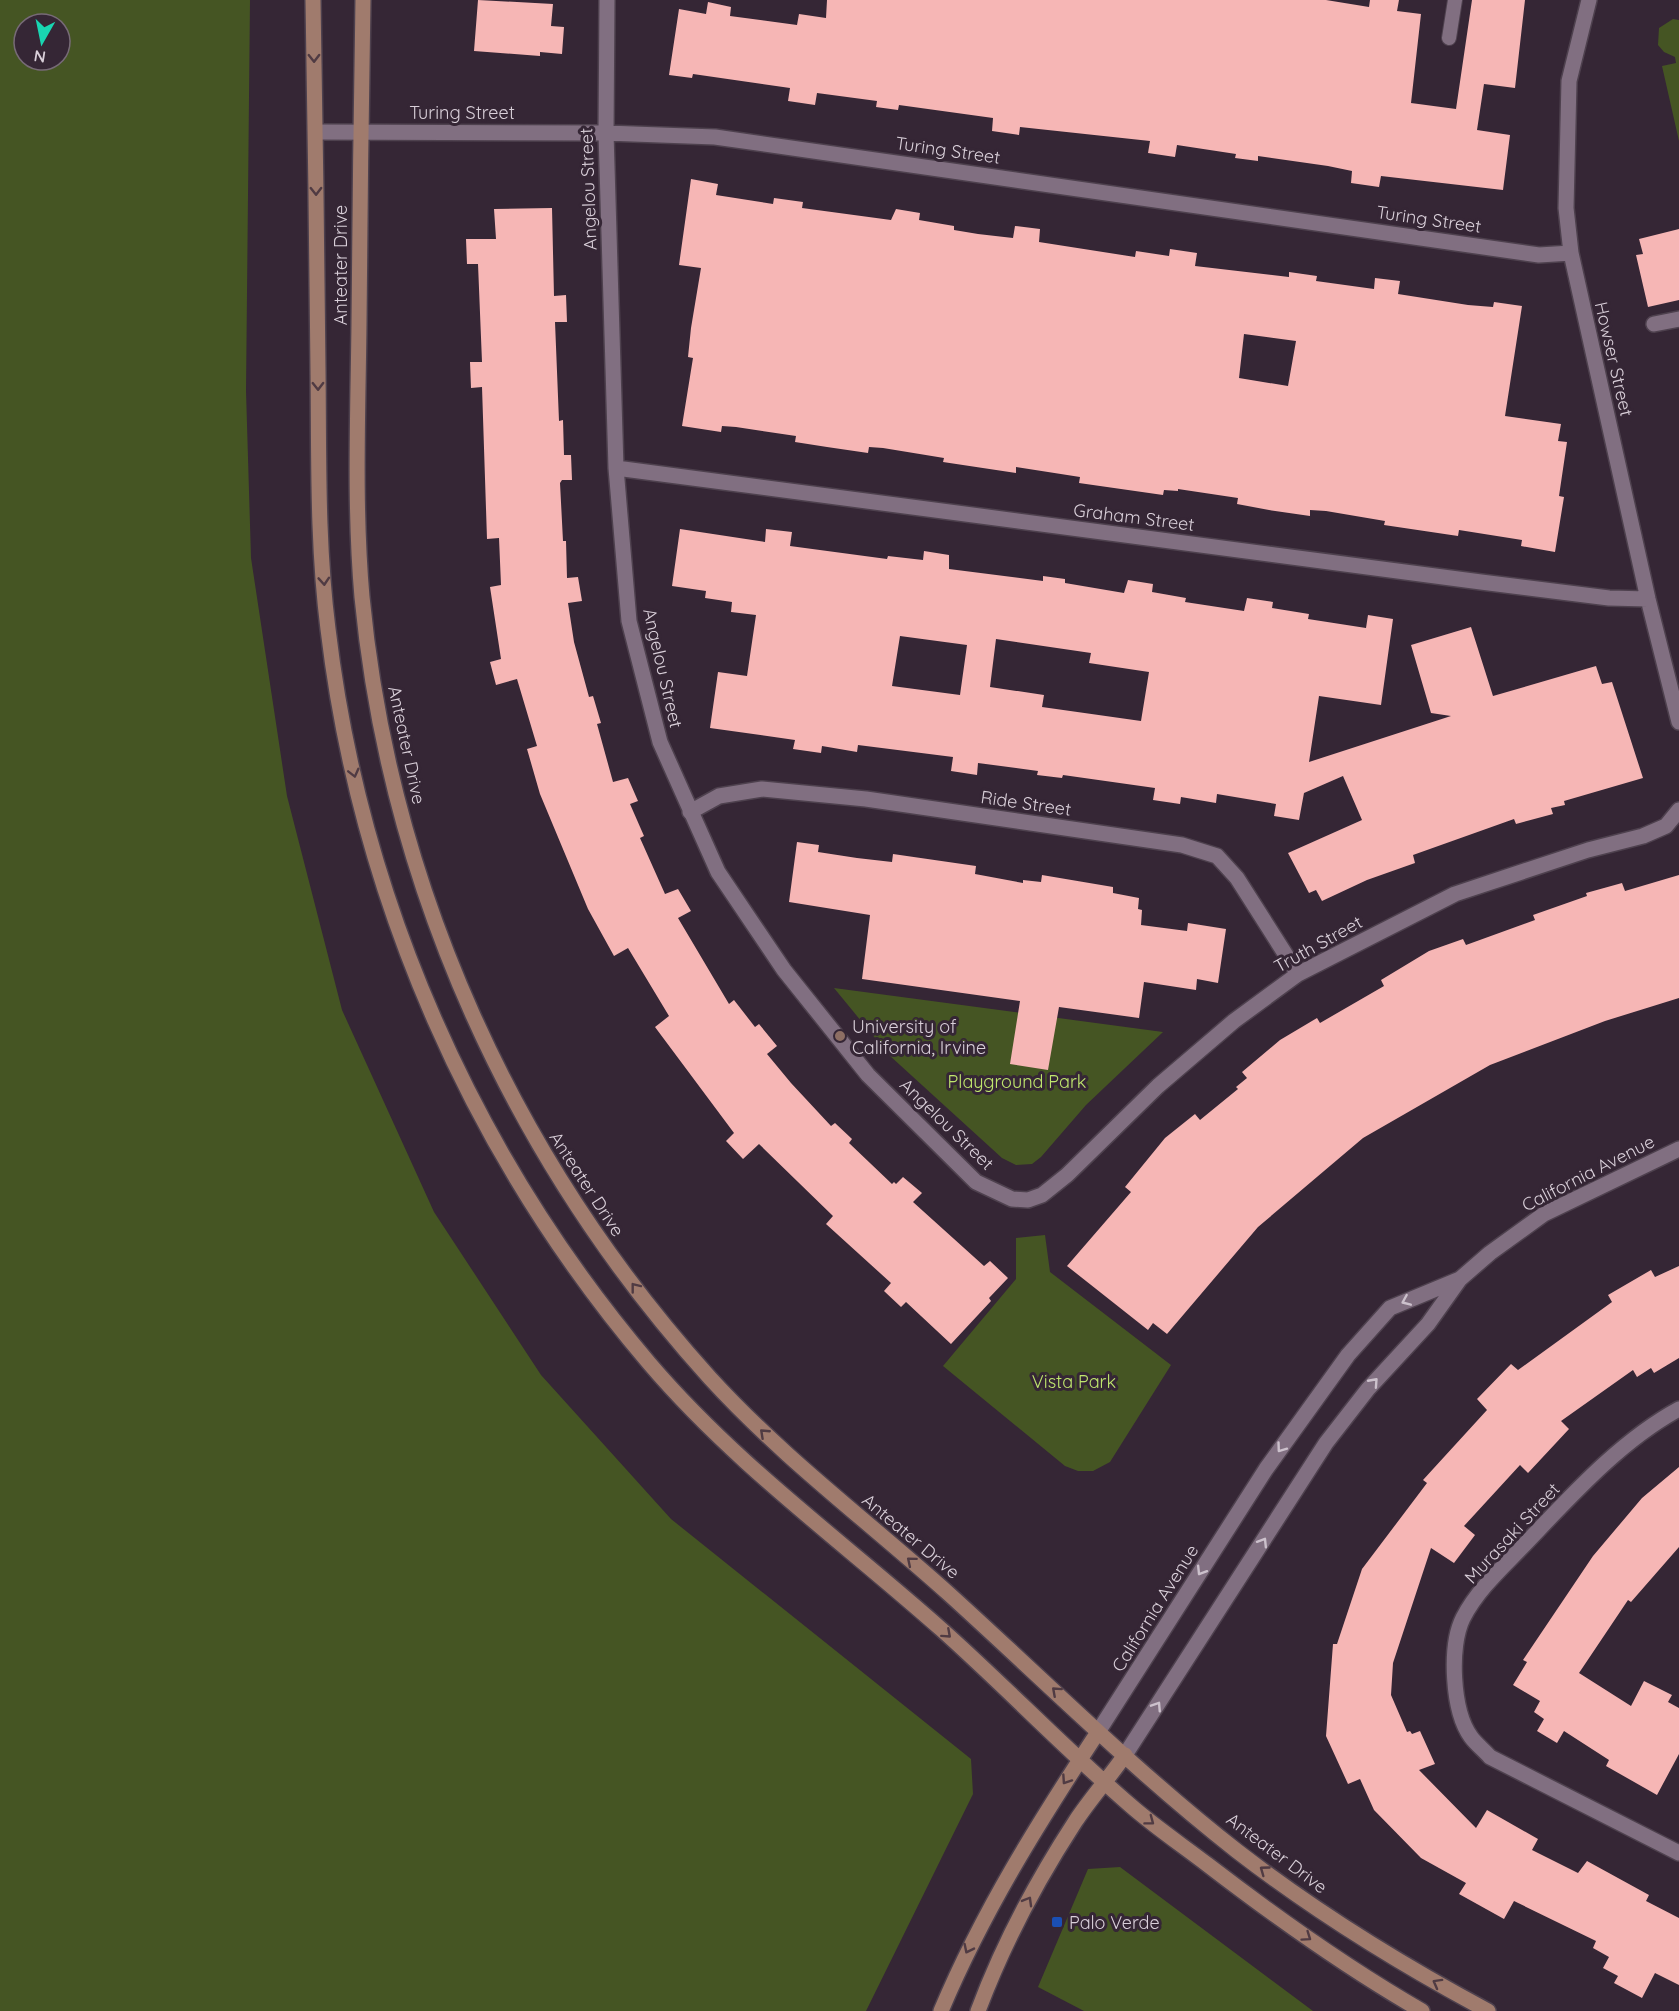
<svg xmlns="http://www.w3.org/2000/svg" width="1679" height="2011" viewBox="0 0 1679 2011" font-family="Quicksand,sans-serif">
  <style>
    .green { fill: #455523; fill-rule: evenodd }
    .building { fill: #f6b6b5; fill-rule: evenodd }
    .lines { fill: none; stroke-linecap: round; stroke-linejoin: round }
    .service-casing { stroke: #4e414e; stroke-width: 16 }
    .minor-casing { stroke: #4e414e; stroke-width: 18 }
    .tertiary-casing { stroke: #4e414e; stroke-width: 18 }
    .secondary-casing { stroke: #4e414e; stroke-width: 18 }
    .service { stroke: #816f81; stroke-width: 14 }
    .minor { stroke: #816f81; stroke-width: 15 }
    .tertiary { stroke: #816f81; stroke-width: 15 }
    .secondary { stroke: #a07b6d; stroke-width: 15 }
    .oneway { stroke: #503b43 }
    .oneway2 { stroke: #ccc1cc }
    .education-dot { fill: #8d6e63; stroke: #352635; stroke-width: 2 }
    .transit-dot { fill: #1a4fb4; stroke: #352635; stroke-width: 2 }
    .labels { text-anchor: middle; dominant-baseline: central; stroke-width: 6; stroke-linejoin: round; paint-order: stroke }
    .street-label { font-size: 18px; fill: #d9cfd9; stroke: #352635 }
    .poi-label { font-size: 18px; fill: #d9cfd9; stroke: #352635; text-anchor: start }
    .park-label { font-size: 18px; fill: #bfe66d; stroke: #352635 }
  </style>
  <rect width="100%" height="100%" fill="#352635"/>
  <path class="green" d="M 0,0 L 250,0 L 246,391 L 251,558 L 287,796 L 342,1010 L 434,1212 L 541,1375 L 671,1519 L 971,1759 L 973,1794 L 866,2011 L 0,2011 ZM 24,24 L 60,24 L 60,60 L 24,60 Z
    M 1673,19 L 1679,20 L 1679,141 L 1662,66 L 1676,63 L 1675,57 L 1664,52 L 1658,45 L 1659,28 Z
    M 834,988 L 1163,1032 L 1086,1105 L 1041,1157 L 1032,1164 L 1016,1165 L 1002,1158 L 889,1055 Z
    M 1045,1235 L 1050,1272 L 1171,1365 L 1110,1462 L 1093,1471 L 1078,1471 L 1065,1466 L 943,1366 L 1016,1279 L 1016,1238 Z
    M 1120,1867 L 1313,2011 L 1084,2011 L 1038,1987 L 1088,1869 Z"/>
  <path class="building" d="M 478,0 L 553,4 L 551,26 L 564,27 L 562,54 L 540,52 L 540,56 L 474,51 Z
    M 827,0 L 1326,0 L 1369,7 L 1370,0 L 1399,0 L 1397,11 L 1421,14 L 1411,103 L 1456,109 L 1472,0 L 1525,0 L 1515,88 L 1484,84 L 1477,130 L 1510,135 L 1503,190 L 1381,176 L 1379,187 L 1351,183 L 1352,171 L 1328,166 L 1258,156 L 1258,161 L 1235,158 L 1236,154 L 1177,145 L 1175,157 L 1148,153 L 1150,141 L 1020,127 L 1019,135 L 992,131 L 993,118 L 899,105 L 898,110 L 876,107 L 877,101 L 817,93 L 815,105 L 788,101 L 790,88 L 693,74 L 692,78 L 669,75 L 679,9 L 706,14 L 708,2 L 731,7 L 730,16 L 797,25 L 799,14 L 826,18 Z
    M 691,179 L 718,184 L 716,195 L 773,204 L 774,198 L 803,202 L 802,208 L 891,220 L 896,209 L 920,213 L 919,220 L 954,226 L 954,230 L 978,234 L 1013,238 L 1015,226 L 1040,229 L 1039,242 L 1135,257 L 1136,251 L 1169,256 L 1170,249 L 1197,253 L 1195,266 L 1289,277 L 1289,272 L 1317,276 L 1316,281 L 1374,289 L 1375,278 L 1400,281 L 1398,294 L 1468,305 L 1493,307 L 1494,302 L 1522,306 L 1505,416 L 1561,424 L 1558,441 L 1567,442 L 1559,496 L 1564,497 L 1555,552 L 1521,546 L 1522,540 L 1459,530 L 1458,536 L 1384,525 L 1385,521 L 1326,511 L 1310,510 L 1310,516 L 1269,510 L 1237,504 L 1238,498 L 1178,489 L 1178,491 L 1164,490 L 1163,495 L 1079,483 L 1080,477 L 1016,467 L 1016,473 L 943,462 L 944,458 L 883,448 L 869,447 L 868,453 L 827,447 L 795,442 L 796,436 L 736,427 L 722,426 L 721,432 L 682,426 L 693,358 L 688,357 L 691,328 L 701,268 L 679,265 ZM 1244,334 L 1296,341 L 1288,386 L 1239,378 Z
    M 552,208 L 554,296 L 566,295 L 567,322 L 555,322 L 559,421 L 563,420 L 564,455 L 571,455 L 572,480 L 562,480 L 560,483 L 563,541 L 566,541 L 567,578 L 578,577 L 582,601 L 568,603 L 574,642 L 589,697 L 593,696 L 601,723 L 597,724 L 613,782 L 628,778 L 638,801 L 630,804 L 644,836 L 640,838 L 665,894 L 678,889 L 691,911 L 678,918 L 729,1004 L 734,1000 L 755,1027 L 759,1024 L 777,1046 L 767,1054 L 791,1083 L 831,1126 L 835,1123 L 852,1139 L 849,1143 L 892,1184 L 894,1182 L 896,1184 L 903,1177 L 922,1193 L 913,1202 L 984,1266 L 990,1261 L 1008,1278 L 989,1298 L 991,1301 L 951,1344 L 906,1302 L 901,1307 L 884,1291 L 891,1283 L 826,1224 L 833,1216 L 759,1144 L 743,1159 L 726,1141 L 734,1133 L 655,1027 L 669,1016 L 628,948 L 614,956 L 588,909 L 540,794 L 527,749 L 537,746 L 517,679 L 496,685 L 490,662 L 501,659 L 490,587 L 501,585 L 499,538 L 487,539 L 482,387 L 471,388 L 470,362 L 482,362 L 478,264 L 467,264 L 466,239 L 496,239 L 494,209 Z
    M 1679,229 L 1679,300 L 1648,307 L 1636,255 L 1643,254 L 1639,239 Z
    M 680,529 L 765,542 L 766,529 L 792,532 L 790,546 L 887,559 L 888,556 L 923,560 L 924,551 L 949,555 L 949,569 L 1043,581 L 1043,576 L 1065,579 L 1065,583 L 1124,593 L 1128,580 L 1153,584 L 1152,592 L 1186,598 L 1185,602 L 1244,611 L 1247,598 L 1273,602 L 1272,608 L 1309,614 L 1308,619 L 1366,628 L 1368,615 L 1393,619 L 1381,705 L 1319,696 L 1309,762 L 1451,716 L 1431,713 L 1411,645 L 1471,627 L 1493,696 L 1596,666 L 1602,684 L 1612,682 L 1643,778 L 1564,801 L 1565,805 L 1551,808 L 1553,814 L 1516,824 L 1514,819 L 1413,855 L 1415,863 L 1367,880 L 1322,901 L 1316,890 L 1309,893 L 1288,853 L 1362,820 L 1343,776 L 1304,793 L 1299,820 L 1274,816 L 1276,804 L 1217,794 L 1216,803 L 1181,797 L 1180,804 L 1153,800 L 1155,788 L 1063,775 L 1062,778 L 1037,775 L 1038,771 L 978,763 L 977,775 L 951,771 L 953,757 L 858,745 L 857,752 L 822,746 L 821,753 L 793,749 L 795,740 L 710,728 L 718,672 L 747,676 L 756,615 L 731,612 L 732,602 L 705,598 L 706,591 L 672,586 ZM 900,636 L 967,645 L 960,695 L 892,686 ZM 996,639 L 1091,653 L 1089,663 L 1149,672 L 1141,721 L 1042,707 L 1044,695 L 990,687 Z
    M 797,842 L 819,845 L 818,852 L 857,858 L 892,862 L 893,854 L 976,866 L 975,874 L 1023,883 L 1023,880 L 1041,882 L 1042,875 L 1113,887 L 1113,893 L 1139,898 L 1138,909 L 1142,910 L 1141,925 L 1187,931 L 1188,923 L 1226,929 L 1218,983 L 1197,979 L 1196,990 L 1144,982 L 1139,1018 L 1059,1007 L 1048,1070 L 1010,1064 L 1020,1001 L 862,979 L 870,915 L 789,902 Z
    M 1679,875 L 1679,998 L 1605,1021 L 1490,1065 L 1363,1138 L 1258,1227 L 1167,1334 L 1153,1323 L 1148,1330 L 1067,1266 L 1131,1192 L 1125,1187 L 1165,1138 L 1195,1114 L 1200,1120 L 1238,1089 L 1236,1087 L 1247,1078 L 1242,1072 L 1280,1040 L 1317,1018 L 1320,1023 L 1384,986 L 1381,980 L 1429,951 L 1463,939 L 1466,945 L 1535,920 L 1533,915 L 1587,896 L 1586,893 L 1622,883 L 1625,891 Z
    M 1679,1266 L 1679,1358 L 1654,1373 L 1651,1368 L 1637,1377 L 1633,1370 L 1561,1421 L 1569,1429 L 1528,1473 L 1520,1465 L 1464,1526 L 1475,1535 L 1454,1563 L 1431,1548 L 1393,1663 L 1391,1695 L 1407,1732 L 1410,1731 L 1412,1734 L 1420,1731 L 1435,1764 L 1419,1770 L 1476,1828 L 1487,1810 L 1538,1839 L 1532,1850 L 1578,1873 L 1587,1861 L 1649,1895 L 1646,1901 L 1679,1918 L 1679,1985 L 1655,1973 L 1642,1998 L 1614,1983 L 1618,1976 L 1603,1968 L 1609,1957 L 1593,1948 L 1596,1941 L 1514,1901 L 1504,1919 L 1459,1894 L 1466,1883 L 1421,1858 L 1374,1810 L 1360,1779 L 1348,1784 L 1326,1736 L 1333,1644 L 1337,1644 L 1362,1569 L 1427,1483 L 1423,1480 L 1487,1410 L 1477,1399 L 1511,1364 L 1518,1370 L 1612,1302 L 1608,1295 L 1651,1270 L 1655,1277 Z
    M 1679,1467 L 1679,1547 L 1631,1602 L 1628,1600 L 1579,1673 L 1631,1706 L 1644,1681 L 1672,1695 L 1668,1702 L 1679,1708 L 1679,1754 L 1657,1795 L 1606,1766 L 1609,1760 L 1564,1731 L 1557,1743 L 1537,1731 L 1544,1719 L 1534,1712 L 1540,1701 L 1513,1685 L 1527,1662 L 1523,1660 L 1593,1556 L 1642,1498 Z"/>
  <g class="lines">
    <g class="service-casing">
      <path id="service" d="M 1449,38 L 1455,0"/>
    </g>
    <g class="minor-casing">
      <path id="minor" d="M 607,0 L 606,133 L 616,468 L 629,621 L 660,742 L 718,872 L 784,970 L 868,1075 L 976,1182 L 1012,1199 L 1028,1200 L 1042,1195 L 1067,1175 L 1158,1086 L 1234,1021 L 1298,974 L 1455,894 L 1588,850 L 1643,836 L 1666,826 L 1679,810
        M 1589,0 L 1569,81 L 1566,208 L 1571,253 L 1648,599 L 1679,722
        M 316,132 L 606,133 L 715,137 L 1539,255 L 1571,253
        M 1654,324 L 1679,319
        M 616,468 L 1481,582 L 1609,598 L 1648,599
        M 690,812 L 719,796 L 762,789 L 866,799 L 1182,845 L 1217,856 L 1237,878 L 1298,974
        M 1679,1409 C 1620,1441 1571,1496 1525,1544 C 1503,1567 1478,1589 1463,1618 C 1449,1646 1452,1711 1471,1737 C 1476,1744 1484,1750 1490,1757 L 1679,1853"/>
    </g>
    <g class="tertiary-casing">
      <path id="tertiary" d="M 1098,1732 L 1266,1469 L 1348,1355 L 1390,1308 L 1460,1279
        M 1125,1755 L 1326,1443 L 1368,1389 L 1428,1324 L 1460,1279 L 1490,1253 L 1544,1214 L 1679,1149"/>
    </g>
    <g class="secondary-casing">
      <path id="secondary" d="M 313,0 C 315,123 317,247 318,370 C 319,456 317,543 328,629 C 360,899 473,1156 649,1363 C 735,1464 842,1541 941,1629 C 1005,1686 1065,1749 1130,1805 C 1155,1827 1182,1845 1208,1865 C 1277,1918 1347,1968 1422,2011
        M 363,0 C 361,108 360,215 359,323 C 358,414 354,506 362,597 C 390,888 514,1161 710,1378 C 783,1458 869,1522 949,1594 C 1044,1680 1136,1772 1237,1851 C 1316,1912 1400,1964 1488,2011
        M 941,2011 C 983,1911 1039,1822 1098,1732
        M 978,2011 C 1003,1944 1036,1882 1075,1822 C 1090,1799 1109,1778 1125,1755"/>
    </g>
    <use href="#service" class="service"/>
    <use href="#minor" class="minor"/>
    <use href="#tertiary" class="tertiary"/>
    <use href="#secondary" class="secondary"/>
  </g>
  <defs><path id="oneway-chevron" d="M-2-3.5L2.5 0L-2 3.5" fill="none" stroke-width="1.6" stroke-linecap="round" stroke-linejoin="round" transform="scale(1.5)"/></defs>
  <g class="oneway">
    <use href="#oneway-chevron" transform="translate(314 58) rotate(89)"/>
    <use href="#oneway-chevron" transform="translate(316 191) rotate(89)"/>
    <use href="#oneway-chevron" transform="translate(318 386) rotate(89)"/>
    <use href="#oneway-chevron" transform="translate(324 581) rotate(86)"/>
    <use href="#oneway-chevron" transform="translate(354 773) rotate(76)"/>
    <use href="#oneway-chevron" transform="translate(635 1287) rotate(-128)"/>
    <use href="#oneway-chevron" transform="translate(764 1433) rotate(-137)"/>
    <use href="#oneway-chevron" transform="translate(911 1561) rotate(-140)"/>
    <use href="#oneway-chevron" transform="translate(947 1634) rotate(42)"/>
    <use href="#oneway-chevron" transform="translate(1056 1691) rotate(-138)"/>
    <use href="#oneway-chevron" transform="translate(1066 1780) rotate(124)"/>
    <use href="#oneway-chevron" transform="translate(1150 1821) rotate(37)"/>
    <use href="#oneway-chevron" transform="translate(1264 1870) rotate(-144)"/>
    <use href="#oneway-chevron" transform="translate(1028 1901) rotate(-60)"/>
    <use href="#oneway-chevron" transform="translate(1307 1937) rotate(35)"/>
    <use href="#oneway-chevron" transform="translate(968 1949) rotate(116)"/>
    <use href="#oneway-chevron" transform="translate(1437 1983) rotate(-151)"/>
  </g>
  <g class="oneway2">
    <use href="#oneway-chevron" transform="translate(1406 1301) rotate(157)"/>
    <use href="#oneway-chevron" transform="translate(1374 1382) rotate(-48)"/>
    <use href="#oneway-chevron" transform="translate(1281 1448) rotate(126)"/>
    <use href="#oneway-chevron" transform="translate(1263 1542) rotate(-58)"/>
    <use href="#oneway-chevron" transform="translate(1201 1571) rotate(122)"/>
    <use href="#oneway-chevron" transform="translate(1157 1706) rotate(-57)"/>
  </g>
  <circle class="education-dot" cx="840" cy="1036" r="6"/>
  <rect class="transit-dot" x="1051" y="1916" width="12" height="12" rx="3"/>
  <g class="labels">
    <g class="street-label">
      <text x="462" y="112">Turing Street</text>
      <text transform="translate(948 150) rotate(8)">Turing Street</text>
      <text transform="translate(588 189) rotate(-92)">Angelou Street</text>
      <text transform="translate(1429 219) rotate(8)">Turing Street</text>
      <text transform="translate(340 265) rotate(-90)">Anteater Drive</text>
      <text transform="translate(1614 359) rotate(77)">Howser Street</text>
      <text transform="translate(1134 517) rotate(7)">Graham Street</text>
      <text transform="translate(663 668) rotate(77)">Angelou Street</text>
      <text transform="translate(407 745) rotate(78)">Anteater Drive</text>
      <text transform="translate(1026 803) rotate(8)">Ride Street</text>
      <text transform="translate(1318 944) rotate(-29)">Truth Street</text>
      <text transform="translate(947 1124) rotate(44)">Angelou Street</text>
      <text transform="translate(1588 1173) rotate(-27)">California Avenue</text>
      <text transform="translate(587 1184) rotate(57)">Anteater Drive</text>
      <text transform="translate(1512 1533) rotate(-47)">Murasaki Street</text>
      <text transform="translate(911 1536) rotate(40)">Anteater Drive</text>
      <text transform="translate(1155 1608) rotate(-58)">California Avenue</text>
      <text transform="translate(1277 1853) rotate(37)">Anteater Drive</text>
    </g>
    <g class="poi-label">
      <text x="852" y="1026">University of<tspan x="852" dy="21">California, Irvine</tspan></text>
      <text x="1069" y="1922">Palo Verde</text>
    </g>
    <g class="park-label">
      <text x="1017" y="1081">Playground Park</text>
      <text x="1074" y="1381">Vista Park</text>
    </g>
  </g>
  <g transform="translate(42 42) rotate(189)"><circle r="28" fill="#352635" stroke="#776a77" stroke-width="1.5"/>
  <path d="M0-4.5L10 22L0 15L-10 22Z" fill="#19d5b2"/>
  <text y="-9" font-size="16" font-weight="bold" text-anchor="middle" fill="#d9cfd9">N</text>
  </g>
</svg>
